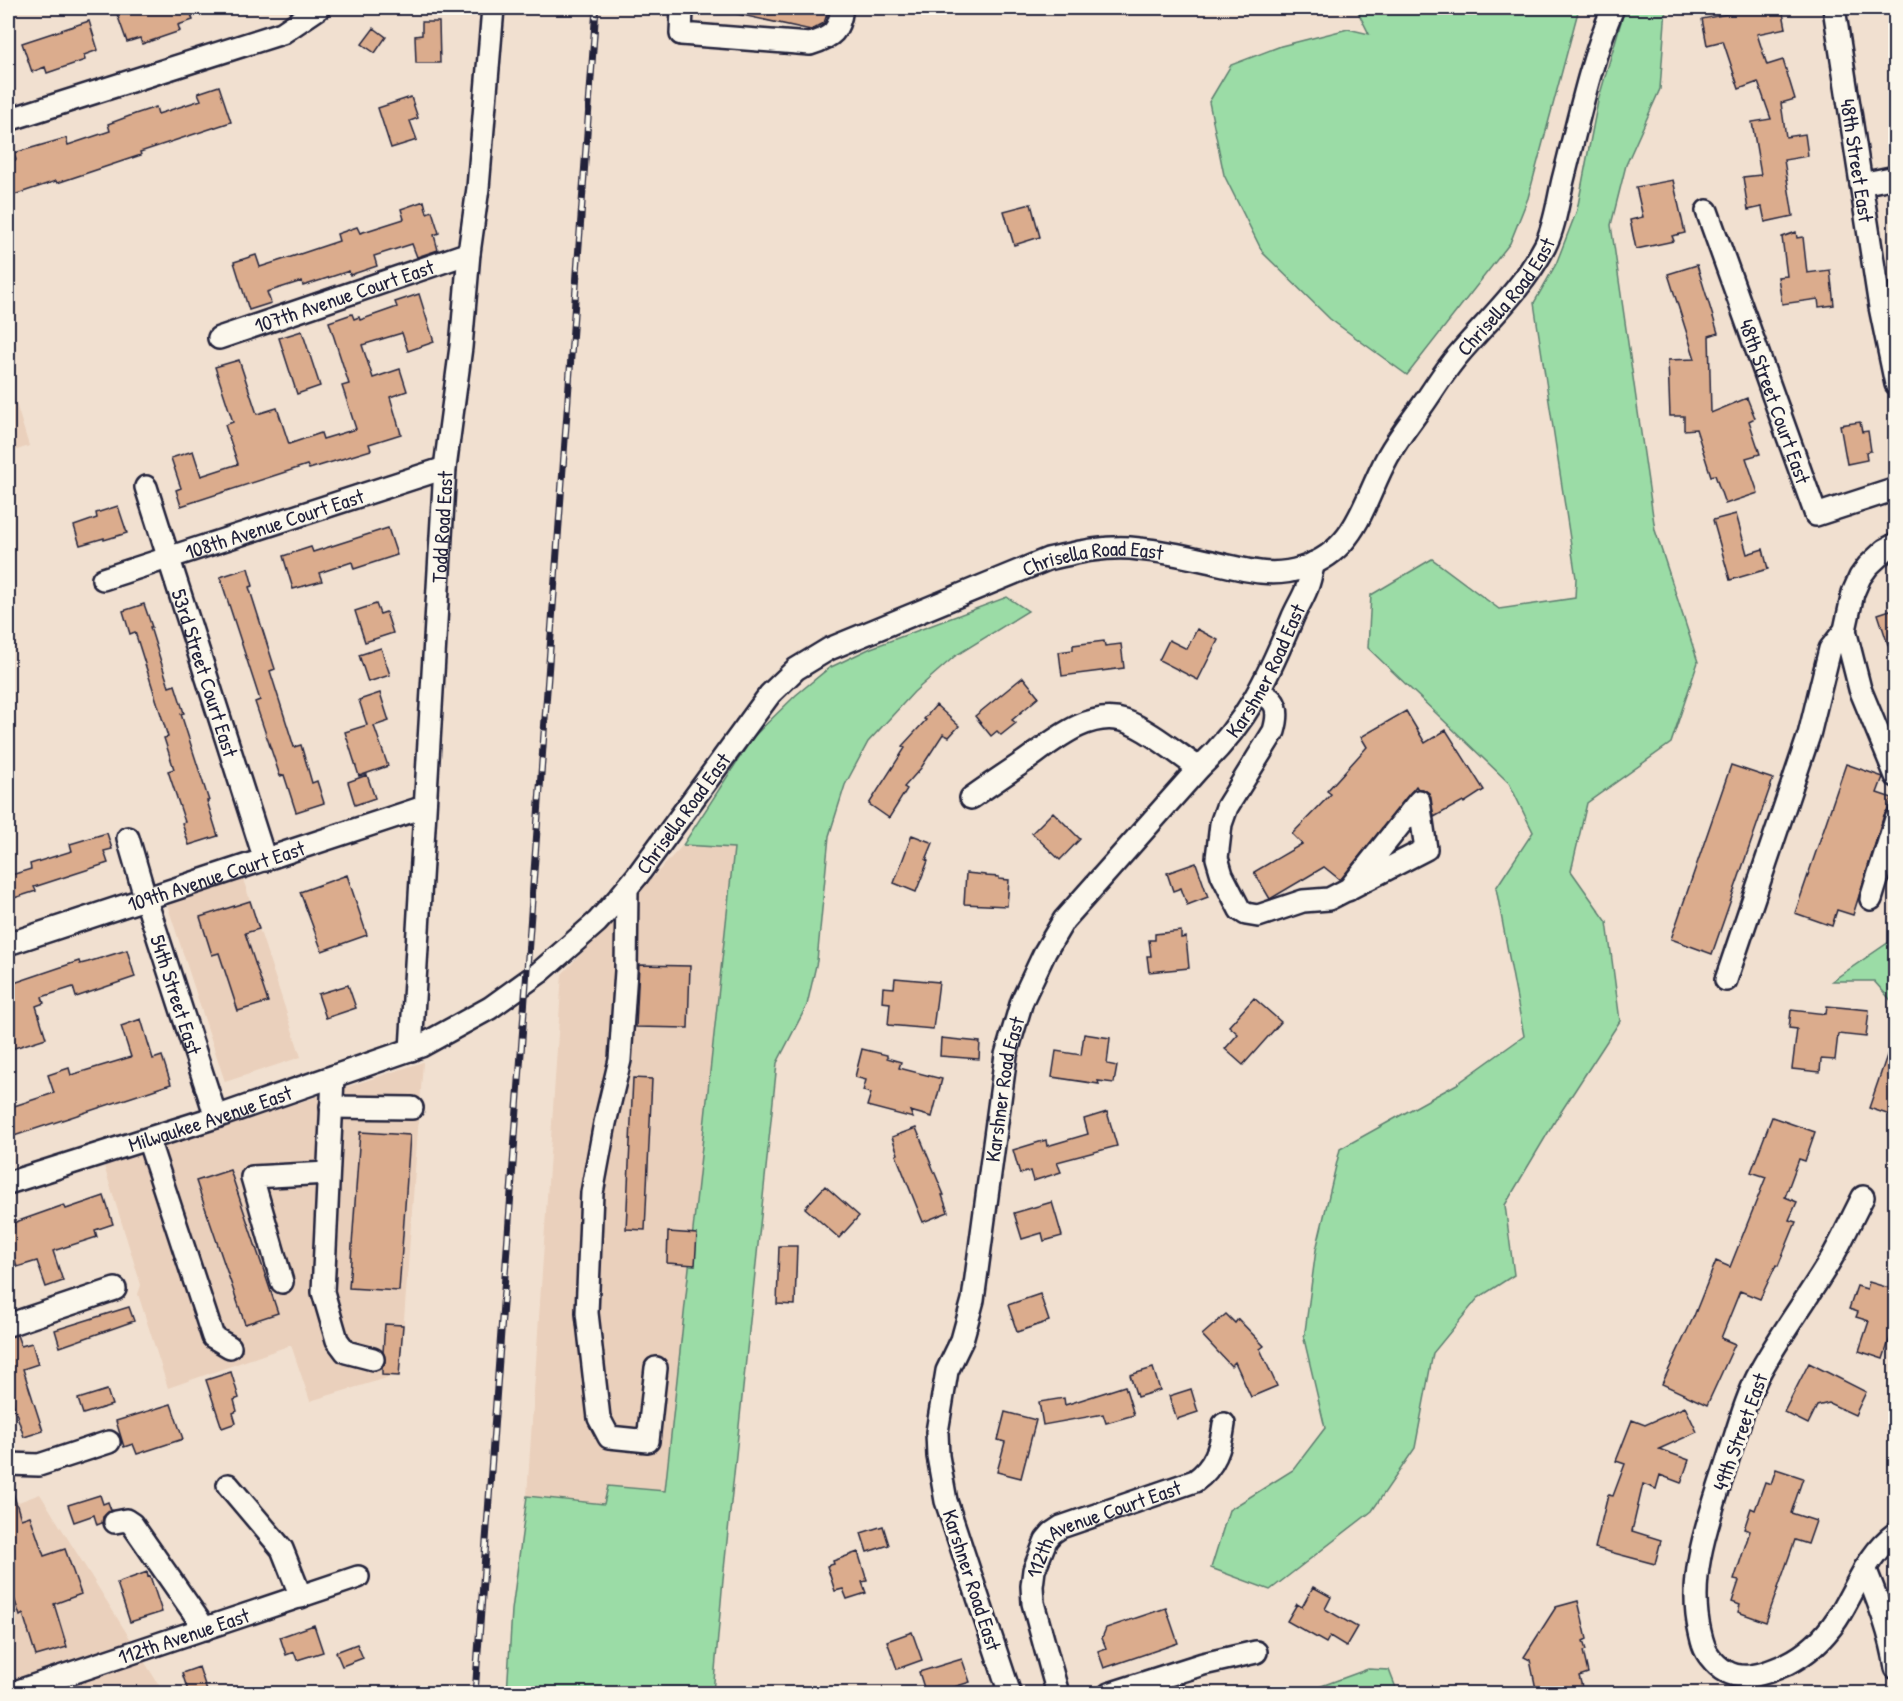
<svg xmlns="http://www.w3.org/2000/svg" width="1903" height="1701" viewBox="0 0 1903 1701" font-family="'Patrick Hand',sans-serif">
  <style>
    .built { fill: #ead0bc }
    .green { fill: #9bdca6; stroke: #5e7f70; stroke-width: 1.5 }
    .building { fill: #dbac8d; stroke: #22223b; stroke-width: 1.5 }
    .lines { fill: none; stroke-linecap: round; stroke-linejoin: round }
    .minor-casing { stroke: #22223b; stroke-width: 26 }
    .minor { stroke: #fbf7ec; stroke-width: 21 }
    .rail-casing { stroke: #22223b; stroke-width: 7 }
    .rail { stroke: #fbf7ec; stroke-width: 4.5; stroke-dasharray: 14; stroke-linecap: butt }
    .labels { text-anchor: middle; dominant-baseline: central; stroke-width: 6; stroke-linejoin: round; paint-order: stroke }
    .street-label { font-size: 21px; fill: #22223b; stroke: #fbf7ec }
  </style>
  <rect width="100%" height="100%" fill="#f1e0d0"/>
  <filter id="ink" filterUnits="userSpaceOnUse"><feTurbulence type="fractalNoise" baseFrequency=".0167" numOctaves="2"/><feDisplacementMap in="SourceGraphic" scale="12" xChannelSelector="R" yChannelSelector="G"/><feConvolveMatrix kernelMatrix="1 2 1 2 8 2 1 2 1" color-interpolation-filters="sRGB"/></filter>
  <g filter="url(#ink)">
    <path class="built" d="M 8,377 L 29,446 L 8,453 Z
      M 683,845 L 734,847 L 665,1492 L 609,1486 L 604,1504 L 527,1496 L 562,974 Z
      M 243,879 L 301,1057 L 225,1082 L 167,904 Z
      M 423,1062 L 400,1374 L 310,1401 L 291,1345 L 168,1388 L 138,1294 L 141,1285 L 104,1166 Z
      M 40,1494 L 164,1693 L 25,1693 L 8,1664 L 8,1506 Z"/>
    <path class="green" d="M 1356,8 L 1579,8 L 1528,198 L 1510,243 L 1407,375 L 1330,319 L 1263,253 L 1224,175 L 1209,102 L 1231,65 L 1281,46 L 1348,29 L 1369,34 Z
      M 1625,8 L 1666,8 L 1660,89 L 1626,165 L 1611,225 L 1655,530 L 1698,662 L 1671,743 L 1587,803 L 1571,871 L 1607,922 L 1620,1021 L 1555,1121 L 1505,1205 L 1514,1275 L 1478,1298 L 1433,1353 L 1415,1448 L 1372,1511 L 1270,1590 L 1211,1568 L 1229,1510 L 1293,1470 L 1325,1428 L 1304,1339 L 1316,1250 L 1340,1149 L 1457,1084 L 1524,1036 L 1496,888 L 1533,832 L 1509,783 L 1368,648 L 1371,595 L 1432,559 L 1499,609 L 1575,598 L 1576,578 L 1534,303 L 1556,264 L 1577,210 L 1598,101 Z
      M 1007,597 L 1028,611 L 955,656 L 914,692 L 868,742 L 845,785 L 829,836 L 817,961 L 807,1005 L 777,1063 L 723,1579 L 713,1693 L 507,1694 L 512,1610 L 527,1496 L 604,1504 L 608,1486 L 665,1491 L 734,848 L 683,845 L 753,737 L 796,695 L 829,668 L 871,648 Z
      M 1895,938 L 1895,1005 L 1874,981 L 1832,981 Z
      M 1368,1669 L 1389,1670 L 1398,1693 L 1314,1693 L 1319,1687 Z"/>
    <path class="building" d="M 137,8 L 189,8 L 193,20 L 178,25 L 180,31 L 142,44 L 140,38 L 127,42 L 117,14 Z
      M 738,8 L 829,8 L 824,23 L 811,30 L 737,14 Z
      M 1757,8 L 1782,8 L 1786,28 L 1757,34 L 1767,65 L 1783,60 L 1795,99 L 1781,103 L 1786,137 L 1805,134 L 1808,156 L 1784,160 L 1793,216 L 1765,222 L 1762,207 L 1748,210 L 1743,177 L 1761,175 L 1752,122 L 1771,119 L 1758,82 L 1739,89 L 1723,41 L 1707,45 L 1702,19 Z
      M 89,21 L 98,50 L 84,55 L 85,60 L 47,73 L 45,67 L 32,72 L 22,43 Z
      M 422,22 L 439,22 L 440,63 L 416,63 L 415,36 L 422,35 Z
      M 374,28 L 386,37 L 375,53 L 362,44 Z
      M 219,86 L 231,122 L 140,152 L 141,155 L 57,183 L 56,181 L 8,197 L 8,162 L 16,160 L 14,153 L 66,138 L 68,145 L 110,131 L 108,124 L 135,114 L 156,107 L 158,114 L 201,100 L 198,93 Z
      M 411,97 L 418,118 L 410,121 L 417,140 L 391,148 L 378,108 Z
      M 1673,180 L 1685,233 L 1672,236 L 1674,241 L 1636,249 L 1630,220 L 1643,217 L 1636,187 Z
      M 424,201 L 427,213 L 432,211 L 439,233 L 434,235 L 438,250 L 417,257 L 412,244 L 374,256 L 377,266 L 350,275 L 349,271 L 303,286 L 302,281 L 267,292 L 271,303 L 249,310 L 234,262 L 256,255 L 260,267 L 294,256 L 339,241 L 337,234 L 357,227 L 360,233 L 404,219 L 401,209 Z
      M 1031,204 L 1040,237 L 1014,245 L 1004,211 Z
      M 1796,232 L 1797,238 L 1803,237 L 1807,273 L 1830,270 L 1834,305 L 1819,307 L 1818,299 L 1782,304 L 1778,277 L 1787,276 L 1782,237 Z
      M 1697,265 L 1718,333 L 1709,336 L 1711,413 L 1747,398 L 1755,418 L 1749,421 L 1760,454 L 1746,458 L 1758,493 L 1725,504 L 1715,475 L 1711,476 L 1696,429 L 1684,430 L 1684,416 L 1670,416 L 1668,360 L 1695,359 L 1668,274 Z
      M 419,294 L 434,342 L 408,351 L 402,333 L 362,345 L 373,378 L 400,369 L 407,391 L 390,397 L 401,434 L 369,444 L 371,450 L 309,469 L 307,465 L 181,506 L 176,490 L 181,488 L 171,458 L 193,451 L 201,476 L 238,464 L 225,425 L 233,422 L 215,367 L 239,360 L 257,414 L 277,408 L 289,444 L 321,433 L 323,439 L 356,429 L 342,386 L 349,384 L 329,322 L 352,314 L 354,319 L 359,317 L 360,320 L 397,307 L 395,302 Z
      M 302,331 L 320,386 L 297,394 L 279,338 Z
      M 1860,422 L 1862,432 L 1868,431 L 1871,451 L 1866,452 L 1867,460 L 1847,464 L 1840,425 Z
      M 118,506 L 127,533 L 104,540 L 104,538 L 80,545 L 74,526 L 97,518 L 96,513 Z
      M 1736,514 L 1747,554 L 1763,549 L 1768,569 L 1730,580 L 1713,520 Z
      M 388,528 L 397,555 L 354,569 L 352,562 L 319,573 L 322,581 L 293,589 L 283,556 L 311,547 L 313,552 Z
      M 248,568 L 253,586 L 249,587 L 275,669 L 270,671 L 294,747 L 301,745 L 312,783 L 317,781 L 324,803 L 296,812 L 284,775 L 280,776 L 255,702 L 260,700 L 220,577 Z
      M 144,604 L 152,627 L 150,627 L 169,687 L 175,685 L 184,713 L 181,714 L 209,801 L 207,801 L 218,836 L 189,845 L 182,823 L 185,822 L 168,771 L 174,769 L 164,738 L 168,737 L 135,632 L 130,634 L 123,611 Z
      M 376,604 L 380,614 L 386,612 L 393,633 L 365,642 L 355,611 Z
      M 1896,608 L 1896,657 L 1892,657 L 1878,614 Z
      M 1197,629 L 1218,640 L 1198,680 L 1159,660 L 1169,640 L 1187,649 Z
      M 1104,641 L 1105,646 L 1121,644 L 1124,668 L 1062,676 L 1059,652 L 1073,650 L 1073,645 Z
      M 381,648 L 390,675 L 368,682 L 359,655 Z
      M 1023,677 L 1039,697 L 1012,720 L 1016,723 L 1001,735 L 997,731 L 991,736 L 975,716 Z
      M 380,693 L 389,721 L 374,726 L 388,766 L 359,776 L 345,732 L 367,725 L 359,700 Z
      M 936,705 L 959,726 L 949,737 L 943,734 L 921,768 L 904,787 L 907,789 L 889,818 L 869,804 L 905,748 L 902,746 L 926,720 L 924,719 Z
      M 1406,711 L 1425,743 L 1446,730 L 1484,790 L 1464,803 L 1463,801 L 1434,817 L 1429,793 L 1423,789 L 1418,789 L 1416,786 L 1341,879 L 1339,879 L 1324,867 L 1270,899 L 1254,872 L 1302,844 L 1292,834 L 1331,794 L 1327,791 L 1367,747 L 1361,737 Z
      M 1846,764 L 1883,777 L 1877,793 L 1892,798 L 1888,809 L 1884,815 L 1853,915 L 1837,910 L 1832,926 L 1795,913 Z
      M 1731,765 L 1773,779 L 1712,954 L 1671,939 Z
      M 367,775 L 375,798 L 355,805 L 348,782 Z
      M 1053,812 L 1080,839 L 1060,860 L 1032,833 Z
      M 107,833 L 112,849 L 104,851 L 108,863 L 34,887 L 36,891 L 8,900 L 8,876 L 31,869 L 30,864 L 72,851 L 70,844 Z
      M 912,835 L 933,843 L 926,860 L 928,861 L 916,892 L 894,883 Z
      M 1196,863 L 1208,897 L 1187,905 L 1181,888 L 1173,891 L 1167,873 Z
      M 966,873 L 986,875 L 986,876 L 999,877 L 999,879 L 1009,880 L 1007,906 L 964,904 Z
      M 347,875 L 367,935 L 322,951 L 300,892 Z
      M 250,901 L 259,929 L 245,933 L 268,1002 L 238,1011 L 219,953 L 212,955 L 200,917 Z
      M 1181,931 L 1181,938 L 1186,937 L 1189,968 L 1149,972 L 1147,956 L 1151,956 L 1149,940 L 1155,940 L 1155,934 Z
      M 127,950 L 135,977 L 76,997 L 73,987 L 42,997 L 44,1003 L 36,1006 L 46,1038 L 8,1050 L 8,985 L 79,961 L 80,964 L 88,962 Z
      M 639,965 L 690,966 L 688,1028 L 636,1027 Z
      M 895,978 L 939,982 L 933,1029 L 888,1025 L 890,1003 L 882,1002 L 883,987 L 894,988 Z
      M 348,985 L 356,1008 L 326,1018 L 318,994 Z
      M 1254,998 L 1281,1022 L 1243,1065 L 1225,1049 L 1238,1034 L 1229,1026 Z
      M 1827,1006 L 1869,1010 L 1866,1037 L 1838,1034 L 1835,1060 L 1821,1059 L 1820,1072 L 1792,1069 L 1797,1029 L 1789,1028 L 1791,1010 L 1826,1014 Z
      M 141,1019 L 153,1059 L 162,1056 L 171,1084 L 8,1138 L 8,1114 L 13,1113 L 11,1107 L 54,1093 L 48,1075 L 69,1068 L 71,1075 L 131,1057 L 121,1026 Z
      M 1084,1034 L 1110,1038 L 1107,1064 L 1117,1066 L 1114,1083 L 1098,1081 L 1099,1084 L 1052,1077 L 1056,1051 L 1081,1055 Z
      M 941,1038 L 980,1042 L 979,1059 L 940,1056 Z
      M 1893,1038 L 1896,1039 L 1896,1117 L 1869,1108 Z
      M 862,1049 L 887,1055 L 887,1058 L 901,1062 L 899,1068 L 942,1079 L 932,1117 L 910,1111 L 913,1118 L 867,1106 L 871,1093 L 863,1091 L 866,1080 L 855,1077 Z
      M 633,1078 L 652,1079 L 645,1230 L 626,1229 Z
      M 1107,1112 L 1117,1146 L 1057,1162 L 1061,1172 L 1033,1181 L 1030,1171 L 1020,1174 L 1013,1150 L 1046,1140 L 1047,1146 L 1088,1134 L 1084,1119 Z
      M 1772,1117 L 1815,1132 L 1805,1161 L 1799,1159 L 1785,1197 L 1797,1202 L 1789,1220 L 1796,1222 L 1778,1266 L 1776,1265 L 1760,1299 L 1740,1291 L 1721,1338 L 1735,1344 L 1707,1405 L 1662,1384 L 1694,1316 L 1716,1261 L 1730,1267 L 1766,1177 L 1751,1172 Z
      M 916,1128 L 944,1195 L 942,1195 L 948,1212 L 923,1222 L 896,1155 L 898,1154 L 892,1137 Z
      M 360,1132 L 410,1135 L 399,1291 L 349,1288 Z
      M 230,1170 L 278,1313 L 245,1324 L 196,1181 Z
      M 825,1186 L 859,1216 L 839,1238 L 805,1208 Z
      M 104,1196 L 113,1224 L 95,1230 L 97,1237 L 53,1251 L 63,1281 L 46,1287 L 37,1261 L 17,1267 L 8,1237 L 8,1228 L 14,1226 L 13,1223 L 64,1205 L 66,1209 Z
      M 1052,1202 L 1062,1236 L 1044,1241 L 1042,1233 L 1022,1239 L 1014,1213 Z
      M 668,1232 L 697,1234 L 695,1265 L 667,1263 Z
      M 779,1246 L 797,1246 L 795,1305 L 777,1304 Z
      M 1869,1282 L 1896,1290 L 1896,1320 L 1883,1359 L 1859,1351 L 1869,1321 L 1856,1317 L 1858,1312 L 1849,1309 L 1857,1286 L 1867,1289 Z
      M 1040,1294 L 1049,1321 L 1017,1332 L 1008,1305 Z
      M 129,1307 L 134,1321 L 60,1347 L 55,1330 Z
      M 1226,1314 L 1235,1323 L 1238,1319 L 1264,1346 L 1260,1349 L 1277,1386 L 1251,1397 L 1235,1362 L 1231,1366 L 1202,1335 Z
      M 385,1324 L 403,1325 L 399,1376 L 382,1375 L 382,1368 L 385,1362 L 383,1352 Z
      M 17,1335 L 21,1346 L 32,1343 L 38,1364 L 23,1369 L 43,1431 L 24,1437 L 10,1394 L 13,1393 L 8,1377 L 8,1337 Z
      M 1809,1363 L 1866,1392 L 1855,1415 L 1829,1403 L 1817,1406 L 1808,1424 L 1784,1412 Z
      M 1153,1368 L 1160,1390 L 1137,1397 L 1130,1375 Z
      M 231,1372 L 239,1398 L 234,1400 L 237,1411 L 233,1413 L 236,1423 L 222,1428 L 206,1380 Z
      M 1125,1386 L 1134,1415 L 1106,1423 L 1103,1414 L 1043,1425 L 1039,1402 L 1064,1398 L 1065,1405 Z
      M 1191,1389 L 1198,1412 L 1177,1419 L 1169,1396 Z
      M 107,1390 L 112,1405 L 83,1414 L 78,1399 Z
      M 171,1404 L 183,1439 L 137,1454 L 133,1444 L 124,1447 L 116,1421 Z
      M 1685,1407 L 1697,1432 L 1659,1449 L 1689,1460 L 1681,1483 L 1660,1475 L 1656,1489 L 1643,1484 L 1632,1531 L 1661,1540 L 1655,1564 L 1595,1548 L 1608,1495 L 1613,1496 L 1625,1464 L 1616,1461 L 1632,1420 L 1645,1425 Z
      M 1005,1412 L 1036,1420 L 1021,1478 L 997,1472 L 1005,1442 L 998,1440 Z
      M 1776,1469 L 1803,1478 L 1791,1513 L 1816,1521 L 1808,1544 L 1795,1540 L 1766,1622 L 1738,1612 L 1740,1605 L 1732,1602 L 1739,1581 L 1734,1580 L 1750,1531 L 1744,1529 L 1751,1508 L 1755,1510 L 1765,1482 L 1771,1484 Z
      M 8,1486 L 11,1486 L 21,1519 L 30,1516 L 44,1556 L 65,1549 L 81,1594 L 54,1604 L 67,1647 L 36,1656 L 23,1614 L 20,1616 L 8,1580 Z
      M 100,1495 L 103,1504 L 108,1502 L 111,1510 L 103,1517 L 102,1523 L 97,1525 L 94,1515 L 74,1522 L 68,1505 Z
      M 883,1526 L 889,1545 L 867,1552 L 861,1533 Z
      M 858,1552 L 867,1581 L 862,1582 L 866,1593 L 847,1599 L 843,1589 L 835,1591 L 827,1566 L 834,1564 L 833,1561 Z
      M 147,1572 L 148,1577 L 150,1576 L 162,1612 L 130,1622 L 117,1583 Z
      M 1313,1587 L 1331,1597 L 1325,1609 L 1357,1627 L 1346,1646 L 1330,1636 L 1326,1643 L 1287,1621 L 1297,1604 L 1302,1607 Z
      M 1578,1601 L 1587,1639 L 1583,1641 L 1586,1650 L 1583,1651 L 1588,1673 L 1579,1676 L 1584,1694 L 1537,1694 L 1530,1660 L 1524,1657 L 1556,1607 Z
      M 1166,1608 L 1178,1643 L 1104,1668 L 1098,1651 L 1106,1648 L 1102,1638 L 1106,1628 Z
      M 314,1625 L 323,1652 L 297,1660 L 294,1652 L 286,1655 L 280,1637 Z
      M 912,1632 L 922,1660 L 897,1669 L 887,1641 Z
      M 357,1644 L 363,1658 L 342,1666 L 336,1652 Z
      M 962,1659 L 970,1682 L 951,1688 L 953,1694 L 926,1694 L 919,1672 Z
      M 199,1667 L 208,1694 L 189,1694 L 182,1673 Z"/>
    <g class="lines">
      <g class="minor-casing">
        <g id="minor">
          <path d="M 682,8 L 681,34 L 810,44 C 833,37 839,31 842,8"/>
          <path id="s1" d="M 1834,8 L 1880,307 L 1896,384"/>
          <path d="M 8,120 L 282,33 L 319,8"/>
          <path d="M 1861,184 L 1896,177"/>
          <path id="s2" d="M 1707,211 L 1816,515 L 1896,489"/>
          <path id="s3" d="M 219,338 L 469,253"/>
          <path id="s4" d="M 146,487 L 265,860"/>
          <path id="s5" d="M 103,579 L 445,468"/>
          <path d="M 1845,630 L 1860,689 L 1896,776"/>
          <path d="M 1258,694 C 1279,697 1279,714 1274,731 L 1227,807 L 1221,824 L 1217,858 L 1222,875 L 1240,910 L 1246,914 L 1258,916 L 1303,901 L 1329,899 L 1426,849 L 1419,801 L 1348,890"/>
          <path d="M 971,798 C 989,785 1007,773 1025,761 C 1052,742 1089,709 1125,721 C 1148,729 1178,754 1199,768"/>
          <path id="s6" d="M 128,838 L 146,900 L 216,1117"/>
          <path d="M 627,888 L 626,971 L 620,1060 L 605,1123 L 592,1193 L 587,1313 L 599,1418 L 609,1437 L 648,1441 L 656,1368"/>
          <path d="M 1871,899 L 1896,819"/>
          <path id="s7" d="M 8,944 L 424,807"/>
          <path d="M 1726,980 L 1809,735 L 1830,649 L 1845,630 L 1853,593 L 1860,577 L 1868,566 L 1885,550 L 1896,544"/>
          <path id="s8" d="M 411,1050 L 445,468 L 461,347 L 469,253 L 478,188 L 493,8"/>
          <path d="M 333,1077 L 323,1292 L 337,1340 L 346,1352 L 373,1359"/>
          <path d="M 331,1107 L 412,1108"/>
          <path d="M 148,1139 L 213,1337 L 230,1347"/>
          <path id="s9" d="M 8,1183 L 216,1117 L 421,1046 L 490,1008 L 540,972 L 597,922 L 617,900 L 637,876 L 770,694 L 796,669 L 829,649 L 1048,559 C 1078,552 1108,545 1139,549 C 1162,551 1185,556 1207,561 C 1238,568 1270,579 1302,568 C 1358,550 1363,501 1388,456 C 1398,438 1410,423 1422,406 C 1434,389 1445,370 1459,354 C 1488,320 1524,287 1545,246 C 1555,226 1558,201 1563,180 C 1578,122 1590,62 1613,8"/>
          <path d="M 1863,1197 C 1853,1216 1844,1236 1834,1254 C 1811,1294 1783,1330 1761,1370 C 1746,1397 1738,1429 1728,1459 C 1711,1514 1686,1574 1700,1632 C 1702,1641 1704,1650 1710,1657 C 1732,1686 1758,1677 1787,1664 C 1807,1654 1825,1637 1837,1619 C 1856,1589 1867,1554 1896,1533"/>
          <path d="M 282,1282 L 252,1177 L 328,1173"/>
          <path d="M 8,1325 L 115,1289"/>
          <path d="M 8,1464 L 39,1465 L 109,1442"/>
          <path d="M 228,1485 L 282,1549 L 301,1597"/>
          <path d="M 115,1522 L 126,1520 L 132,1524 L 205,1629"/>
          <path d="M 1865,1568 C 1878,1601 1891,1633 1896,1668"/>
          <path id="s10" d="M 9,1694 L 358,1577"/>
          <path id="s11" d="M 1010,1694 L 946,1501 L 938,1456 L 937,1432 L 947,1371 L 962,1340 L 973,1300 L 1006,1055 L 1022,1001 L 1045,952 L 1064,920 L 1199,768 C 1247,723 1267,679 1292,619 C 1296,609 1302,600 1306,590 C 1310,582 1311,572 1314,563"/>
          <path id="s12" d="M 1058,1694 L 1033,1603 L 1032,1586 L 1034,1570 L 1046,1540 L 1052,1533 L 1061,1527 L 1195,1481 C 1215,1467 1221,1447 1224,1424"/>
          <path d="M 1109,1694 L 1203,1664 L 1256,1652"/>
        </g>
      </g>
      <use href="#minor" class="minor"/>
      <g class="rail-casing">
        <path id="rail" d="M 475,1694 L 596,8"/>
      </g>
      <use href="#rail" class="rail"/>
    </g>
  </g>
  <g class="labels">
    <g class="street-label">
      <text stroke="none"><textPath href="#s1" startOffset="154">48th Street East</textPath></text>
      <text stroke="none"><textPath href="#s9" startOffset="1852">Chrisella Road East</textPath></text>
      <text stroke="none"><textPath href="#s3" startOffset="132">107th Avenue Court East</textPath></text>
      <text stroke="none"><textPath href="#s2" startOffset="202">48th Street Court East</textPath></text>
      <text stroke="none"><textPath href="#s5" startOffset="180">108th Avenue Court East</textPath></text>
      <text stroke="none"><textPath href="#s8" startOffset="524">Todd Road East</textPath></text>
      <text stroke="none"><textPath href="#s9" startOffset="1294">Chrisella Road East</textPath></text>
      <text stroke="none"><textPath href="#s11" startOffset="1128">Karshner Road East</textPath></text>
      <text stroke="none"><textPath href="#s4" startOffset="195">53rd Street Court East</textPath></text>
      <text stroke="none"><textPath href="#s9" startOffset="790">Chrisella Road East</textPath></text>
      <text stroke="none"><textPath href="#s7" startOffset="219">109th Avenue Court East</textPath></text>
      <text stroke="none"><textPath href="#s6" startOffset="164">54th Street East</textPath></text>
      <text stroke="none"><textPath href="#s11" startOffset="624">Karshner Road East</textPath></text>
      <text stroke="none"><textPath href="#s9" startOffset="212">Milwaukee Avenue East</textPath></text>
      <text transform="translate(1740 1432) rotate(-70)">49th Street East</text>
      <text stroke="none"><textPath href="#s12" startOffset="213">112th Avenue Court East</textPath></text>
      <text transform="translate(972 1580) rotate(72)">Karshner Road East</text>
      <text stroke="none"><textPath href="#s10" startOffset="184">112th Avenue East</textPath></text>
    </g>
  </g>
  <rect width="1903" height="1701" fill="none" stroke="#fbf7ec" stroke-width="30"/>
  <rect x="15" y="15" width="1873" height="1671" fill="none" stroke="#22223b" stroke-width="2" filter="url(#ink)"/>
</svg>
